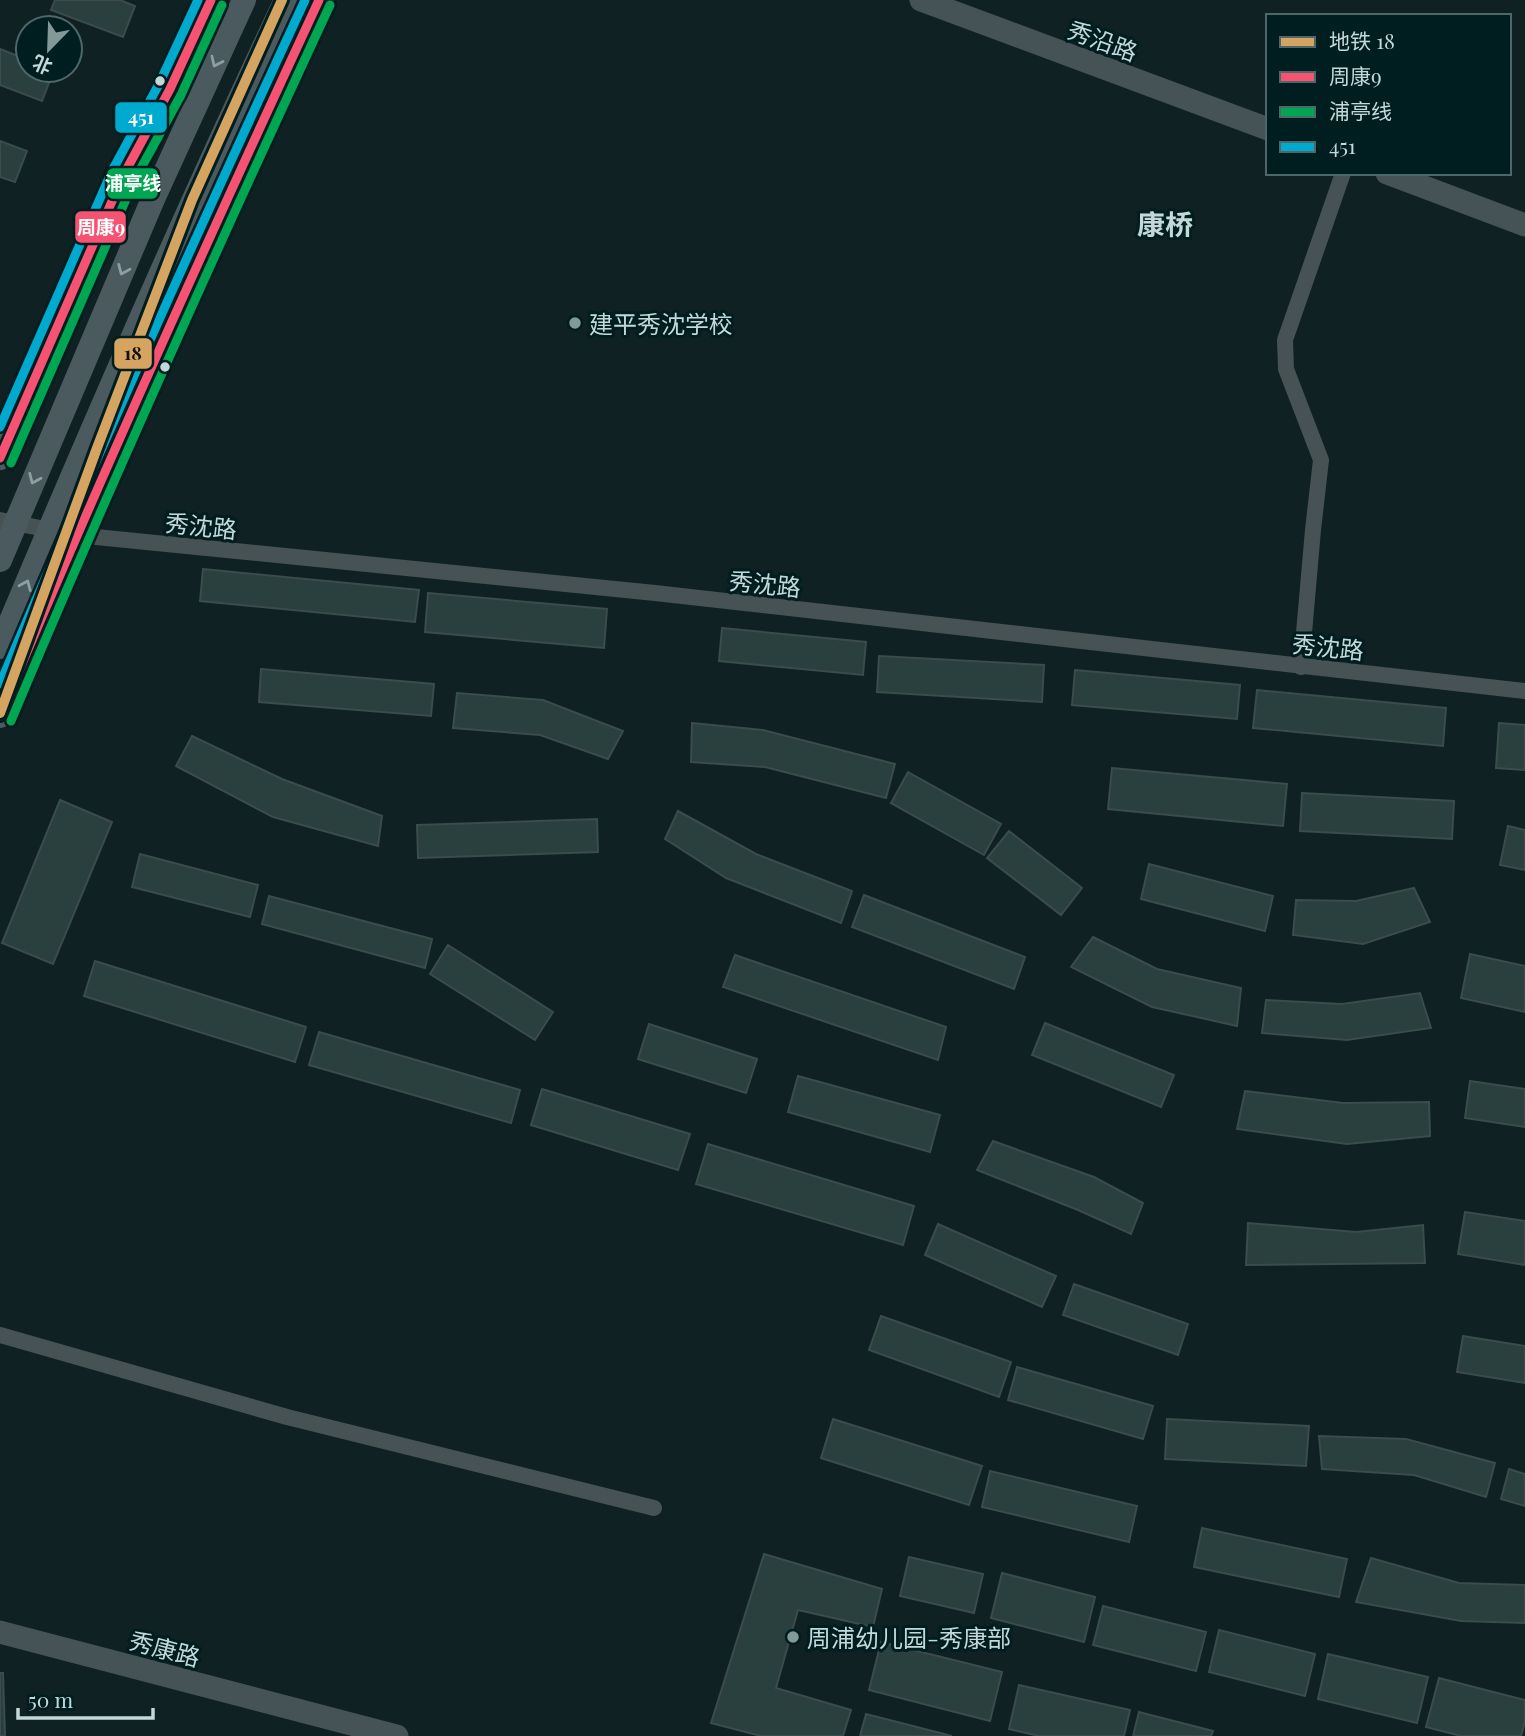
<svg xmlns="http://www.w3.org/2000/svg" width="1525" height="1736" viewBox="0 0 1525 1736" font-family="'Playfair Display','Noto Sans SC',serif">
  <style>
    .building { fill: #2a403e; stroke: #3c4b4b; stroke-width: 2 }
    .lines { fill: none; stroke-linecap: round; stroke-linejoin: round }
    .street { stroke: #465254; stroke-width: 16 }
    .secondary { stroke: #455357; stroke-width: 23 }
    .primary { stroke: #4a5a5e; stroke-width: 24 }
    .primary-bridge { stroke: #4a5a5e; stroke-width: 24 }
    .bus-1-casing { stroke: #001d20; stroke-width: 14 }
    .bus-2-casing { stroke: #001d20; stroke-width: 14 }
    .bus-3-casing { stroke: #001d20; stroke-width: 14 }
    .bus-1 { stroke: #f65372; stroke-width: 9 }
    .bus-2 { stroke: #00a651; stroke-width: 9 }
    .bus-3 { stroke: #00a9ce; stroke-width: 9 }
    .metro-1-casing { stroke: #001d20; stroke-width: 16 }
    .metro-1 { stroke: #d6a461; stroke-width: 10 }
    .oneway { stroke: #8c9fa2 }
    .bus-dot { fill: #c2d8d9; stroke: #001d20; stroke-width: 2.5 }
    .poi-dot { fill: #839899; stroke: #001d20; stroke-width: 2.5 }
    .labels { text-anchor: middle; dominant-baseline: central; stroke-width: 6; stroke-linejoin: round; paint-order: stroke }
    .street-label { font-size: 24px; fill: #c2d8d9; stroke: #001d20 }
    .poi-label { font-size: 24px; fill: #c2d8d9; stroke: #001d20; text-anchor: start }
    .quarter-label { font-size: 28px; font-weight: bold; fill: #c2d8d9; stroke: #001d20 }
    .line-badge { stroke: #001d20; stroke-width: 2.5 }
    .badge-label { font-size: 19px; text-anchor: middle; font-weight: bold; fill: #fff }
    .pale-badge-label { font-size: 19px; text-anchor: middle; font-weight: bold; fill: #111 }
  </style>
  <rect width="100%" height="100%" fill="#0f2122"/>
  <path class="building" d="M 55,0 L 120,0 L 135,6 L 123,37 L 51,10 Z
    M 0,49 L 28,60 L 28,70 L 54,70 L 42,101 L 0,85 Z
    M 0,141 L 27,151 L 15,182 L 0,177 Z
    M 203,569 L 419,590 L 415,622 L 200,601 Z
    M 428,593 L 607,609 L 604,648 L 425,632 Z
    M 722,628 L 866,642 L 863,675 L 719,661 Z
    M 879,656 L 1044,665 L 1042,702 L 877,692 Z
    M 261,669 L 434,684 L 431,716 L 259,702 Z
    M 1075,670 L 1240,685 L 1237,719 L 1072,705 Z
    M 1257,690 L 1446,708 L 1443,746 L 1253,728 Z
    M 457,693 L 543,700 L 623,731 L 608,759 L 540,735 L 453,728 Z
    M 692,723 L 763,730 L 895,764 L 886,798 L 765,767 L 691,762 Z
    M 1499,723 L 1525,725 L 1525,770 L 1496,768 Z
    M 192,736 L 282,779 L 382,816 L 378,846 L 273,817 L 176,766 Z
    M 1112,768 L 1287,784 L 1283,826 L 1108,809 Z
    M 908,772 L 1001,824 L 984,855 L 891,803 Z
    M 1302,793 L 1454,801 L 1452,839 L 1300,831 Z
    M 60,800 L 112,822 L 53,964 L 2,943 Z
    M 678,811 L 756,854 L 852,891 L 841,923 L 726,878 L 665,839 Z
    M 597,819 L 598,852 L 418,858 L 417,825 Z
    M 1508,826 L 1525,830 L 1525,870 L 1500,865 Z
    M 1009,831 L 1082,888 L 1061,915 L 987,858 Z
    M 140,854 L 258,885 L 250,917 L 132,887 Z
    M 1149,864 L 1273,896 L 1265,931 L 1141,899 Z
    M 1414,888 L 1430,922 L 1363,944 L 1293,935 L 1296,900 L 1356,901 Z
    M 864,895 L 1025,957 L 1014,989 L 852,927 Z
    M 269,896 L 432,939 L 425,968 L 262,924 Z
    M 1093,937 L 1157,969 L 1241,988 L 1237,1026 L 1152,1007 L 1071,967 Z
    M 448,945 L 553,1012 L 535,1040 L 430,974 Z
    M 1470,954 L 1525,966 L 1525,1012 L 1461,998 Z
    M 735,955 L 946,1027 L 938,1060 L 723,987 Z
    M 95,961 L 306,1027 L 295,1062 L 84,996 Z
    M 1420,993 L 1431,1028 L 1347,1040 L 1262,1033 L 1266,1000 L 1342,1004 Z
    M 1045,1023 L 1174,1075 L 1161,1107 L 1032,1055 Z
    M 649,1024 L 757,1059 L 746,1093 L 638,1059 Z
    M 319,1032 L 520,1090 L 511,1123 L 309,1065 Z
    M 798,1076 L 940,1115 L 930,1152 L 788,1112 Z
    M 1470,1081 L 1525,1089 L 1525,1127 L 1465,1118 Z
    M 542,1089 L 690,1134 L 678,1170 L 531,1125 Z
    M 1245,1091 L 1343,1103 L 1429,1102 L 1430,1136 L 1347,1144 L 1237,1129 Z
    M 993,1141 L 1094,1177 L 1143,1203 L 1131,1234 L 1078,1210 L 977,1170 Z
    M 708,1144 L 914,1206 L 903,1245 L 696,1184 Z
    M 1465,1212 L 1525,1221 L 1525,1265 L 1458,1254 Z
    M 1248,1223 L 1356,1232 L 1423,1225 L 1425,1263 L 1246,1265 Z
    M 938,1224 L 1056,1276 L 1042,1307 L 925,1255 Z
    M 1074,1284 L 1188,1324 L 1178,1355 L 1063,1315 Z
    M 881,1316 L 1011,1362 L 999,1397 L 869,1350 Z
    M 1463,1336 L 1525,1346 L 1525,1383 L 1457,1372 Z
    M 1017,1367 L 1153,1406 L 1143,1439 L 1008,1400 Z
    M 833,1419 L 982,1466 L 969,1505 L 821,1458 Z
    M 1167,1419 L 1309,1426 L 1306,1466 L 1165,1459 Z
    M 1319,1436 L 1406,1439 L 1495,1463 L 1486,1497 L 1414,1475 L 1322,1469 Z
    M 1509,1469 L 1525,1474 L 1525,1506 L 1501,1499 Z
    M 990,1471 L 1137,1506 L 1129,1542 L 982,1507 Z
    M 1202,1528 L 1347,1559 L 1339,1597 L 1194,1567 Z
    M 764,1554 L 882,1589 L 873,1627 L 798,1610 L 776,1688 L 851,1710 L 843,1736 L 761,1736 L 711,1723 Z
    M 909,1557 L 983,1574 L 974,1613 L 900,1596 Z
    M 1371,1558 L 1459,1583 L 1525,1585 L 1525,1623 L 1461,1621 L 1356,1602 Z
    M 1002,1573 L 1095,1597 L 1084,1642 L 991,1618 Z
    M 1103,1606 L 1206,1632 L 1196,1671 L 1093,1645 Z
    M 1219,1630 L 1315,1654 L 1305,1696 L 1209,1672 Z
    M 881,1642 L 1002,1672 L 990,1721 L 869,1690 Z
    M 1328,1654 L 1428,1677 L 1417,1723 L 1318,1699 Z
    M 0,1673 L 3,1673 L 5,1736 L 0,1736 Z
    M 1439,1678 L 1525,1700 L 1525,1721 L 1521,1736 L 1461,1736 L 1426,1727 Z
    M 1019,1685 L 1130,1710 L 1124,1736 L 1039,1736 L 1009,1729 Z
    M 1139,1712 L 1213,1731 L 1211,1736 L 1133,1736 Z
    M 866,1714 L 952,1736 L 860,1736 Z"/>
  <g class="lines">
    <path class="street" d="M 0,520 L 76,535 L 655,593 L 1525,691
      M 1301,667 L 1313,530 L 1321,460 L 1286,369 L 1285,340 L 1343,173
      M 0,1335 L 287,1417 L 654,1508"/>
    <path class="secondary" d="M 921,0 L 1268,129
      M 1387,173 L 1525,225
      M 0,1632 L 397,1736"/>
    <path class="primary" d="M 0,458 L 123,176 L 170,89 L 211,0
      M 0,716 L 76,535 L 224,204 L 319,0"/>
    <path class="primary-bridge" d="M 0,560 L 153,199 L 244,0
      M 0,647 C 91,430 185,213 286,0"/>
    <g class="bus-1-casing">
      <path id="bus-1" d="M 0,458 L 123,176 L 170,89 L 211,0
        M 0,716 C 101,475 209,237 319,0"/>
    </g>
    <g class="bus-2-casing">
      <path id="bus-2" d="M 11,463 L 134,181 L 181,95 L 222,5
        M 11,721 C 112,480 220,242 330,5"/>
    </g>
    <g class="bus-3-casing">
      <path id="bus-3" d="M 0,427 L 112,171 L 159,84 L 198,0
        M 0,684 C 97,454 200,227 305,0"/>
    </g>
    <use href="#bus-1" class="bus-1"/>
    <use href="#bus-2" class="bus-2"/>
    <use href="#bus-3" class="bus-3"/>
    <g class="metro-1-casing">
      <path id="metro-1" d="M 0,713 L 97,448 L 192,200 L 282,0"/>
    </g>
    <use href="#metro-1" class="metro-1"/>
  </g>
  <defs><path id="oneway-chevron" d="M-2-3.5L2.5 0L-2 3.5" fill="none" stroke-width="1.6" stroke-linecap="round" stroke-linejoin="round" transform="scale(1.75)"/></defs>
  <g class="oneway">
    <use href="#oneway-chevron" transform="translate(216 62) rotate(115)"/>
    <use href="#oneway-chevron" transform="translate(123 270) rotate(113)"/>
    <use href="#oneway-chevron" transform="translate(34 479) rotate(113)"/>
    <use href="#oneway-chevron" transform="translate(26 585) rotate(-67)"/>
  </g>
  <g class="bus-dot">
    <circle cx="160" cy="81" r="6"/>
    <circle cx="165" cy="367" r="6"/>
  </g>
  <g class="poi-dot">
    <circle cx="575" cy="323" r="7"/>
    <circle cx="793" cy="1637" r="7"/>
  </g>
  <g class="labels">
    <g class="street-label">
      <text transform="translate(1103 40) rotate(20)">秀沿路</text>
      <text transform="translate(201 525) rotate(6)">秀沈路</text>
      <text transform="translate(765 583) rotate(6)">秀沈路</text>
      <text transform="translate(1328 646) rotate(6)">秀沈路</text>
      <text transform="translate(165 1648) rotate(15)">秀康路</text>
    </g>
    <g class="poi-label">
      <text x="589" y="323">建平秀沈学校</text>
      <text x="807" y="1637">周浦幼儿园-秀康部</text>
    </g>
    <g class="quarter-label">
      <text x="1165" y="223">康桥</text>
    </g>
  </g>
  <g class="line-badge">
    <rect x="114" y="101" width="54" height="33" rx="7" fill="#00a9ce"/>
    <rect x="106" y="167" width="53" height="33" rx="7" fill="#00a651"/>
    <rect x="74" y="210" width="53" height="34" rx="7" fill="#f65372"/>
    <rect x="113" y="337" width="40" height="33" rx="7" fill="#d6a461"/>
  </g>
  <g class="badge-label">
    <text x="141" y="124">451</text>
    <text x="133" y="190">浦亭线</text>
    <text x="101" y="234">周康9</text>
  </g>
  <g class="pale-badge-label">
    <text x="133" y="360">18</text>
  </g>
  <rect x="1266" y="14" width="245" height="161" fill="#001d20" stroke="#4e686a" stroke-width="2"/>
  <rect x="1280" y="37" width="35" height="10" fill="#d6a461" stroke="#4e686a" stroke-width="2"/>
  <text x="1329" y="49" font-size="21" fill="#c2d8d9">地铁 18</text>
  <rect x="1280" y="72" width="35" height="10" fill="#f65372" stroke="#4e686a" stroke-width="2"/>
  <text x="1329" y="84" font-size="21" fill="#c2d8d9">周康9</text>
  <rect x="1280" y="107" width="35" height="10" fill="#00a651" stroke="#4e686a" stroke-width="2"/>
  <text x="1329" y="119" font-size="21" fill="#c2d8d9">浦亭线</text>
  <rect x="1280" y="142" width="35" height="10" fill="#00a9ce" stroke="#4e686a" stroke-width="2"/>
  <text x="1329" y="154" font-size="21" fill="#c2d8d9">451</text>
  <g transform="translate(49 49) rotate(203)"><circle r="33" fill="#001d20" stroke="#4e686a" stroke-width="2"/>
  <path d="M0-5L12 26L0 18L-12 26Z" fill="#839899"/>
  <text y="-10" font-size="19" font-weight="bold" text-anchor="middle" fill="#c2d8d9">北</text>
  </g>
  <path d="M18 1708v10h135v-10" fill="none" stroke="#c2d8d9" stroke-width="3.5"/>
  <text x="28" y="1708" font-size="21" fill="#c2d8d9" stroke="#001d20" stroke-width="5" paint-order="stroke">50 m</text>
</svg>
